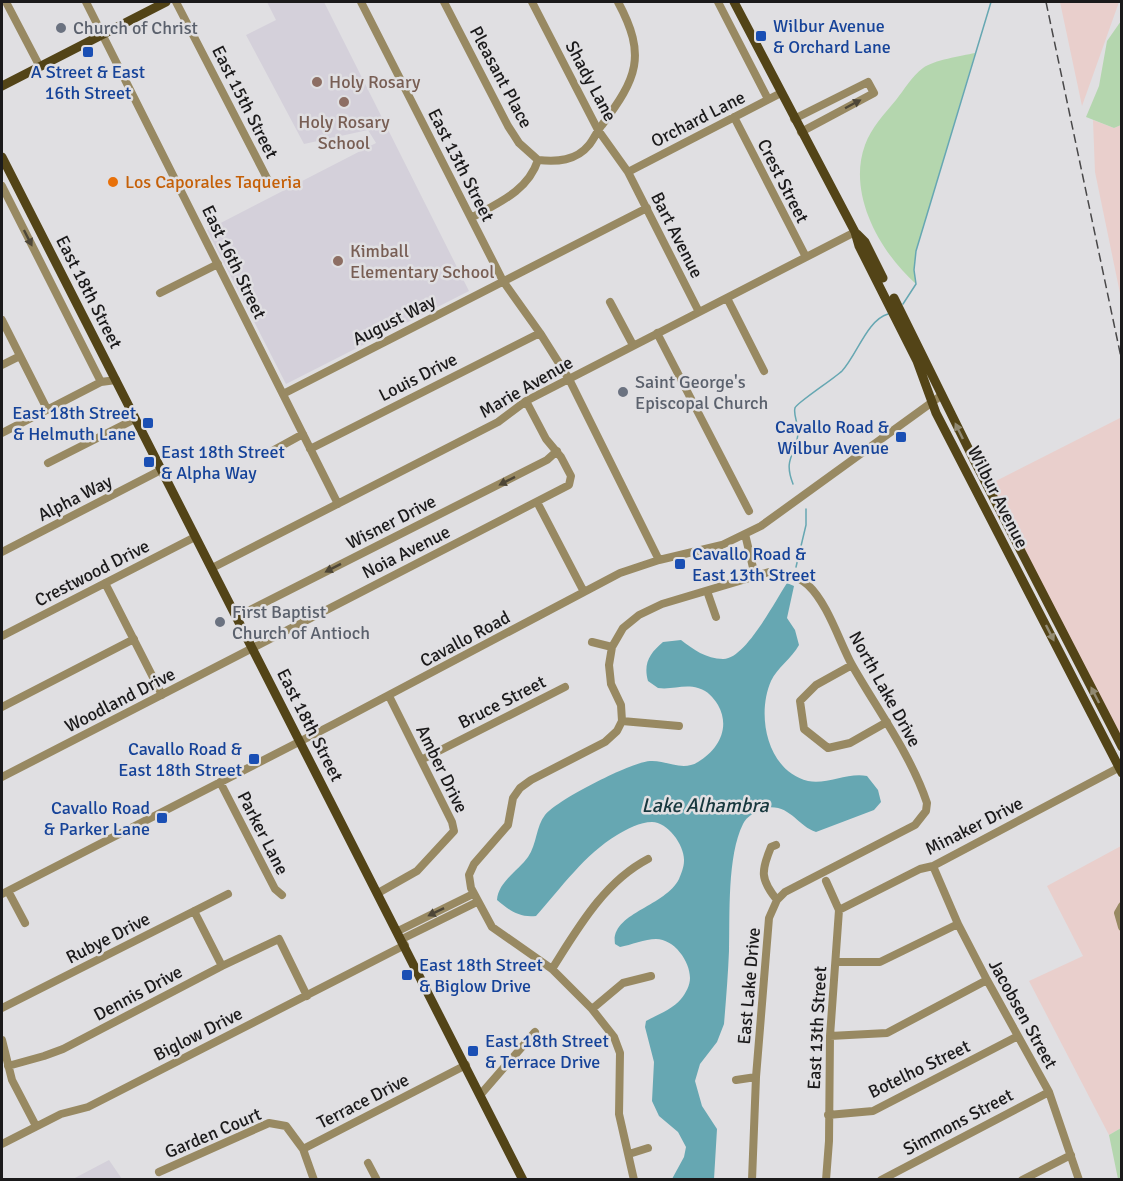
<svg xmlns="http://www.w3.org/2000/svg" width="1123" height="1181" viewBox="0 0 1123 1181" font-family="Signika,sans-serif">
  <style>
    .industrial { fill: #e9cfcc }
    .built { fill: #d4d0da }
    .green { fill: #b4d6ae }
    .water { fill: #66a7b2 }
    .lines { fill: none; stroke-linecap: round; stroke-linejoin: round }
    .stream { stroke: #66a7b2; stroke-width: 1.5 }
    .minor { stroke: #988962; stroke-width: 8 }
    .major { stroke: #534417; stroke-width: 9 }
    .rail { stroke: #494849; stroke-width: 1.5; stroke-dasharray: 9 4.5; stroke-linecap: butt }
    .oneway { fill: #4d4637 }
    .oneway2 { fill: #928a72 }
    .worship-dot { fill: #6b7280; stroke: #e0dfe2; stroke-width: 2 }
    .transit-dot { fill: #1a4fb4; stroke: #e0dfe2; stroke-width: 2 }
    .education-dot { fill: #8d6e63; stroke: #e0dfe2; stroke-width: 2 }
    .food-dot { fill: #e8710a; stroke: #e0dfe2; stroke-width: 2 }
    .labels { text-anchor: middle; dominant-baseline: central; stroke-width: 5; stroke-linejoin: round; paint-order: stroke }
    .transit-label { font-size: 18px; fill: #164399; stroke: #e0dfe2; text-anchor: start }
    .worship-label { font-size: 18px; fill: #5b616d; stroke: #e0dfe2; text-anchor: start }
    .street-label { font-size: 18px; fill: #1b1a1b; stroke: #e0dfe2 }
    .education-label { font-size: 18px; fill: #785e54; stroke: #e0dfe2; text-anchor: start }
    .food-label { font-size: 18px; fill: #c56008; stroke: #e0dfe2; text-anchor: start }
    .water-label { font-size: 20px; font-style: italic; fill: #17373d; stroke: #e0dfe2 }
  </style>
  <rect width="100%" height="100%" fill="#e0dfe2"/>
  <path class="industrial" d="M 1060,2 L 1119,2 L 1082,106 Z
    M 1093,120 L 1114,128 L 1121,125 L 1121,298 L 1095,172 Z
    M 1120,418 L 1122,426 L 1121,739 L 990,484 Z
    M 1121,846 L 1121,1128 L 1109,1135 L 1029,981 L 1083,956 L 1047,886 Z"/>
  <path class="built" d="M 267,2 L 324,2 L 469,291 L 286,384 L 207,230 L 376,143 L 368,130 L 304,144 L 246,35 L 276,20 Z
    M 109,1160 L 122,1179 L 73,1179 Z"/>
  <path class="green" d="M 1121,21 L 1121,125 L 1114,128 L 1086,117 L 1099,86 L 1107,41 Z
    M 975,53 L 916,251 L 914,270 L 916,284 C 880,252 847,194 865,145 C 871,128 885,113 896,100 C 904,90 912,76 923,68 C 934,60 961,56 975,53 Z
    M 1121,1128 L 1121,1179 L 1118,1179 L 1109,1135 Z"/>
  <path class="water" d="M 787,583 L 794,586 L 787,618 L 795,630 L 799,645 C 792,658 777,668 771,681 C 756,715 767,771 808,781 C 827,785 848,772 867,776 L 878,790 L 881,802 L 874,810 L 816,832 C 797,826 790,803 764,808 C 757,810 746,817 743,824 C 727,856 730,915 729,951 C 728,975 726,1000 724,1024 L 717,1042 L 700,1064 L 695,1081 L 702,1106 L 717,1129 L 714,1179 L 672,1179 L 684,1157 L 686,1147 L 678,1132 L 659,1116 L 652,1101 L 654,1062 L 645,1027 L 646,1021 C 657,1015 673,1009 681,999 C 686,993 690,985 690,978 C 690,961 674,939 656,939 C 645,939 631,945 620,947 L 615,944 C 610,913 665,907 679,879 C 681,874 684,867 684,861 C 685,846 668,822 652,822 C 640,822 627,829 617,835 C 585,854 561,888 536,916 C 519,918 509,910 497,900 C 498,882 519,870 528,857 C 537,844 536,826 545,815 C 557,800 631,762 650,761 C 667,760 682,772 698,762 C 718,750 731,728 718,705 C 713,697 708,691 698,688 C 684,684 672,690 658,688 L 648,681 C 643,663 650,653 663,642 L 681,640 C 693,649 706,659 723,659 C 745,660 775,601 787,583 Z"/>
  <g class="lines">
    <path class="stream" d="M 903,304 L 916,284 L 914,270 L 916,251 L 991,2
      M 793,484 C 782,456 798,455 798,431 C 798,423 793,414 795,408 C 795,404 835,378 842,371 C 857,355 867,320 888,314
      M 796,567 L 806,525 L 806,509"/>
    <path class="minor" d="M 6,2 L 40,67
      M 86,2 L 338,504
      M 176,2 L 270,184
      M 361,2 L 503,281 L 540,333 L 569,379 L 659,560
      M 444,2 L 508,126 L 519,143 L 538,160
      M 532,2 L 598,130 L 628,172 L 699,312
      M 718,2 L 768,99
      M 734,117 L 806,257
      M 794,119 L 868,82 L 874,93 L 801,132
      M 628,172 L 781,93
      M 2,186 L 101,382
      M 471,218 C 498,203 528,191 538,160 C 557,162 576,161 589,145 C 594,139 597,131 602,125 C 637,78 647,56 618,2
      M 160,293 L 218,264
      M 727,298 L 764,371
      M 610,302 L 633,345
      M 2,320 L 47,409
      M 657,333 L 749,511
      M 2,365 L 20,356
      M 283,394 L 647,208
      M 2,433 L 101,382 L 116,380
      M 310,449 L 540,333
      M 274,450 L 303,434
      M 48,463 L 135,419
      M 537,502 L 584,592
      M 745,534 L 755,576
      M 2,552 L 161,470
      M 212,568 L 498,422 L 526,401 L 855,232
      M 105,583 L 162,695
      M 707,591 L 716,617
      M 236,617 L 547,460 L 557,451
      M 2,636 L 195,537
      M 592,642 L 612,647
      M 852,665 L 816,685 L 800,701 L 804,729 L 828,748 L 850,743 L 887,722
      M 2,707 L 134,639
      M 622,721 L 679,726
      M 421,760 L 565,687
      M 2,777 L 569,485 L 571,476 L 561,457 L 546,439 L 526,401
      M 220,782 L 275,889 L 282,895
      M 776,845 L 771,847 C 761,871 760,879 777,900
      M 933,866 L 958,924 L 987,980 L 1049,1092 L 1079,1180
      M 826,881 L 839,910 L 830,1036 L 829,1141 L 826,1180
      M 8,891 L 25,923
      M 378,893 L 417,871 L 454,831 L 452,822 L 389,696
      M 2,894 L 334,724 L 620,573 L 659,560 L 722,545 L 761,526 L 942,395
      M 1122,906 L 1118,913 L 1122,927
      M 839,910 L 920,869 L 933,866 L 1122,766
      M 194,911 L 222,966
      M 398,931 L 473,894
      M 402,939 L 477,902
      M 836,962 L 880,962 L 958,924
      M 552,969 C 578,928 604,882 648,859
      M 2,1008 L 228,894
      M 592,1009 L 623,983 L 651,976
      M 830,1036 L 887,1033 L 987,980
      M 2,1040 L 12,1080 L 36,1126
      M 8,1066 L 44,1056 L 63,1049 L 222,966 L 279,939 L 307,996
      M 736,1080 L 756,1077
      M 481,1094 L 535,1032
      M 828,1115 L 873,1111 L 1018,1036
      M 2,1144 L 61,1114 L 88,1107 L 405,945
      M 629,1154 L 648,1148
      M 368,1163 L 377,1180
      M 159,1172 L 269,1123 L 286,1126 L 303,1149
      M 314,1180 L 303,1149 L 466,1065
      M 634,1180 L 619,1114 L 620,1053 L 614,1037 L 592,1009 L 552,969 L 492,927 L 471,888 L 469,875 L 474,864 L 508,825 L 513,798 L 520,788 L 531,780 L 605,742 L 617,731 L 622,721 L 621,705 L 611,684 L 609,665 L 612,647 L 623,628 L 639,615 L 662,604 L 769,572 C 783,573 797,575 808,585 C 828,604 839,641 852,665 C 877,709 911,755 927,803 L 926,811 L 915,825 L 785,892 L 777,900 L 769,918 L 756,1077 L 752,1180
      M 881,1180 L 1049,1092
      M 1022,1180 L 1071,1155"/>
    <path class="major" d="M 734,2 L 855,232 L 859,246 L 917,361 L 936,413 L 1122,773
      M 2,86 L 166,2
      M 2,157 L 523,1180
      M 857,234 L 865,242 L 883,278
      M 894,298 L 974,460 L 1122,747"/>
    <path class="rail" d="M 1046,2 L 1122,362"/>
  </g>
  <defs><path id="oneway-solid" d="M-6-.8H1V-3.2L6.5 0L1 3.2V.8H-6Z" transform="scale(1.5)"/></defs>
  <g class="oneway">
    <use href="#oneway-solid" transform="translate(853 104) rotate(-28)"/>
    <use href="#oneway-solid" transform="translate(28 238) rotate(63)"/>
    <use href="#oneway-solid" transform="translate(507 481) rotate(153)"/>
    <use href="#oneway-solid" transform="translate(333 568) rotate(153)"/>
    <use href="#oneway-solid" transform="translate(436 912) rotate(154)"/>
  </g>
  <g class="oneway2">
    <use href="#oneway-solid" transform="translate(959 431) rotate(-116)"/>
    <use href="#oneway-solid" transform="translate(1050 633) rotate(63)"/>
    <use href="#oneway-solid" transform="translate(1095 695) rotate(-117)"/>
  </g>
  <g class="worship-dot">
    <circle cx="61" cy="28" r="6"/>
    <circle cx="623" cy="392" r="6"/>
    <circle cx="220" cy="622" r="6"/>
  </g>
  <g class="transit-dot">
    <rect x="755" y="30" width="12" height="12" rx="3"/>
    <rect x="82" y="46" width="12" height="12" rx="3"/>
    <rect x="142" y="417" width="12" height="12" rx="3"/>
    <rect x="895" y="431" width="12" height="12" rx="3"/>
    <rect x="143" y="456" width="12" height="12" rx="3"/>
    <rect x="674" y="558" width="12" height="12" rx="3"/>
    <rect x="248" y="753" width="12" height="12" rx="3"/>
    <rect x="156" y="812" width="12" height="12" rx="3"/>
    <rect x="401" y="969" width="12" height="12" rx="3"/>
    <rect x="467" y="1045" width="12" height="12" rx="3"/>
  </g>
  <g class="education-dot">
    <circle cx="317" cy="82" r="6"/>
    <circle cx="344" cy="102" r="6"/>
    <circle cx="338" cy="261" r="6"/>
  </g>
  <circle class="food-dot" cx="113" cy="182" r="6"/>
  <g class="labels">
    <g class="transit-label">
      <text x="773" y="26">Wilbur Avenue<tspan x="773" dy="21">&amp; Orchard Lane</tspan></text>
      <text x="88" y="72" text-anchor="middle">A Street &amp; East<tspan x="88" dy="21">16th Street</tspan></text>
      <text x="136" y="413" text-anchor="end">East 18th Street<tspan x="136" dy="21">&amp; Helmuth Lane</tspan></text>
      <text x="889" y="427" text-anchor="end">Cavallo Road &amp;<tspan x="889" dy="21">Wilbur Avenue</tspan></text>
      <text x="161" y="452">East 18th Street<tspan x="161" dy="21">&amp; Alpha Way</tspan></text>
      <text x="692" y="554">Cavallo Road &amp;<tspan x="692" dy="21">East 13th Street</tspan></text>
      <text x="242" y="749" text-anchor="end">Cavallo Road &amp;<tspan x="242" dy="21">East 18th Street</tspan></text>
      <text x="150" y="808" text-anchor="end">Cavallo Road<tspan x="150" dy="21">&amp; Parker Lane</tspan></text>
      <text x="419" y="965">East 18th Street<tspan x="419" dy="21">&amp; Biglow Drive</tspan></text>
      <text x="485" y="1041">East 18th Street<tspan x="485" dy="21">&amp; Terrace Drive</tspan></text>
    </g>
    <g class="worship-label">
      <text x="73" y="28">Church of Christ</text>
      <text x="635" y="382">Saint George's<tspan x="635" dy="21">Episcopal Church</tspan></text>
      <text x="232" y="612">First Baptist<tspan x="232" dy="21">Church of Antioch</tspan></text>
    </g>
    <g class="street-label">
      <text transform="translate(501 77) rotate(62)">Pleasant Place</text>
      <text transform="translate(591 81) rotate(62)">Shady Lane</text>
      <text transform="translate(245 102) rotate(63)">East 15th Street</text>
      <text transform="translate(698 119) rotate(-27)">Orchard Lane</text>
      <text transform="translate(461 165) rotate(63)">East 13th Street</text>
      <text transform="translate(783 181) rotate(63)">Crest Street</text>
      <text transform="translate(677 235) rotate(63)">Bart Avenue</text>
      <text transform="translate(234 262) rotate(64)">East 16th Street</text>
      <text transform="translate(89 292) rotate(63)">East 18th Street</text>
      <text transform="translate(394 320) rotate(-27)">August Way</text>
      <text transform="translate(418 377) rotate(-27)">Louis Drive</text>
      <text transform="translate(526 387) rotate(-30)">Marie Avenue</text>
      <text transform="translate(998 497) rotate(63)">Wilbur Avenue</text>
      <text transform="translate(75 498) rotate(-27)">Alpha Way</text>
      <text transform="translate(391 522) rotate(-27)">Wisner Drive</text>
      <text transform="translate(406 552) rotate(-27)">Noia Avenue</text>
      <text transform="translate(92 573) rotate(-27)">Crestwood Drive</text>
      <text transform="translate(465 639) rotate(-28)">Cavallo Road</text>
      <text transform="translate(885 689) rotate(61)">North Lake Drive</text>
      <text transform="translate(120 700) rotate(-27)">Woodland Drive</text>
      <text transform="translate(502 702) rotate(-27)">Bruce Street</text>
      <text transform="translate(310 725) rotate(63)">East 18th Street</text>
      <text transform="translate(442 769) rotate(64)">Amber Drive</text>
      <text transform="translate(974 826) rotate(-27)">Minaker Drive</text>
      <text transform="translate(263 833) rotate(63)">Parker Lane</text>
      <text transform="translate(108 938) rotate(-27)">Rubye Drive</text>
      <text transform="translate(749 986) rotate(-85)">East Lake Drive</text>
      <text transform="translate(138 993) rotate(-28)">Dennis Drive</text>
      <text transform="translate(1023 1014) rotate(61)">Jacobsen Street</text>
      <text transform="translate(817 1028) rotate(-87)">East 13th Street</text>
      <text transform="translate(198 1034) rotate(-27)">Biglow Drive</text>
      <text transform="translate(919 1069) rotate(-26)">Botelho Street</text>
      <text transform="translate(363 1101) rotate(-27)">Terrace Drive</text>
      <text transform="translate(958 1122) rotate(-28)">Simmons Street</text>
      <text transform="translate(213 1133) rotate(-23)">Garden Court</text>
    </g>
    <g class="education-label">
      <text x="329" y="82">Holy Rosary</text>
      <text x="344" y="122" text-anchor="middle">Holy Rosary<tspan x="344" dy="21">School</tspan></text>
      <text x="350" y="251">Kimball<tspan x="350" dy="21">Elementary School</tspan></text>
    </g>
    <g class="food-label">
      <text x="125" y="182">Los Caporales Taqueria</text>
    </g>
    <g class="water-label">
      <text x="705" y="805">Lake Alhambra</text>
    </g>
  </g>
  <rect width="1123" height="1181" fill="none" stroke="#1b1a1b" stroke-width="6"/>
</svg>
